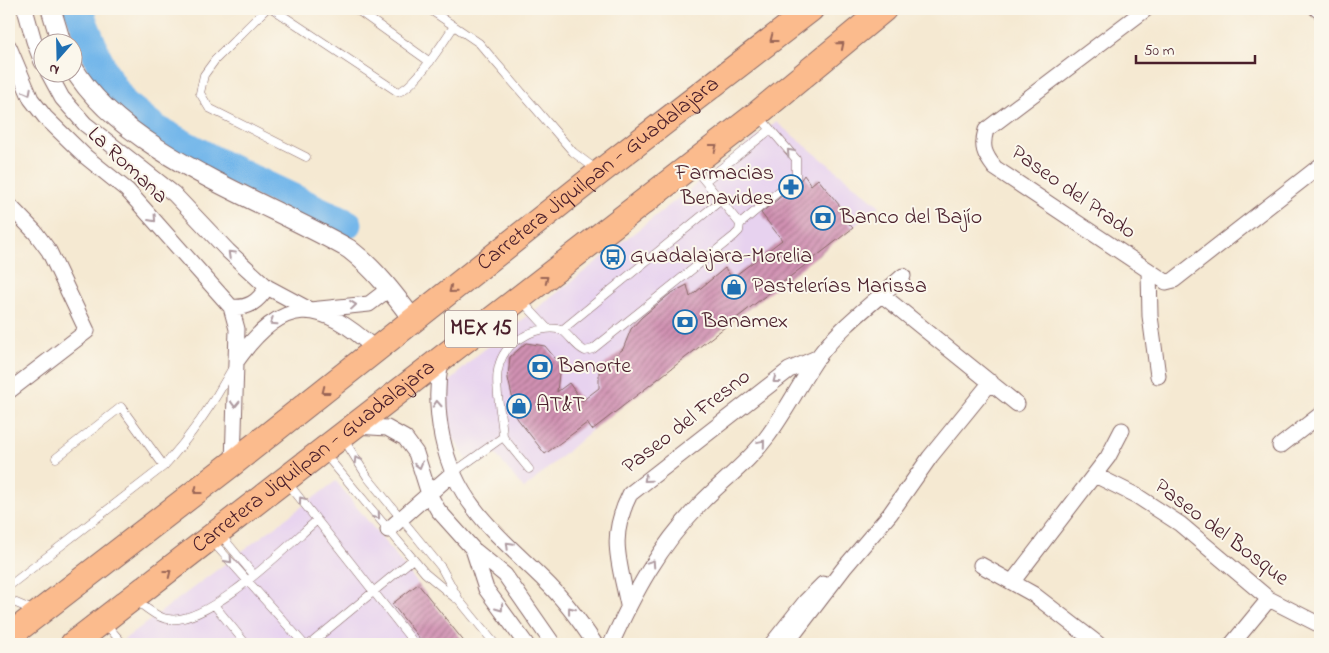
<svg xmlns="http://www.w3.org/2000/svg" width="1329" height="653" viewBox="0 0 1329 653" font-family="'Indie Flower',sans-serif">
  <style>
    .built { fill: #e7d2ef }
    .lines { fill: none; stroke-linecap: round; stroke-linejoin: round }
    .river { stroke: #75b7ea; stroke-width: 29 }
    .building { fill: url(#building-hatch) }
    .service-casing { stroke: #866665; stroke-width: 9 }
    .minor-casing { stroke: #866665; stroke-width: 17 }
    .tertiary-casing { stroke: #866665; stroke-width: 21 }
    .trunk-casing { stroke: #866665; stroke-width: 27 }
    .service { stroke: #fff; stroke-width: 8 }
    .minor { stroke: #fff; stroke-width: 15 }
    .tertiary { stroke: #fff; stroke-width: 19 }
    .trunk { stroke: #fbbb8d; stroke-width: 25 }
    .oneway { stroke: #9a6557 }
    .oneway2 { stroke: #ae9aa0 }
    .labels { text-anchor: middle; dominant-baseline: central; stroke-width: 4; stroke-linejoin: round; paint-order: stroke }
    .shield { fill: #fbf7ec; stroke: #7f6065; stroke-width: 1 }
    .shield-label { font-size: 21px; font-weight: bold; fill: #4a1f2b }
    .street-label { font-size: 22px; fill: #4a1f2b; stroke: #fbf7ec }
    .poi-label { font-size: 22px; fill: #4a1f2b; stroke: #fbf7ec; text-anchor: start }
  </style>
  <defs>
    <pattern id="building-hatch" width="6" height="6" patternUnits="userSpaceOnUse" patternTransform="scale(1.25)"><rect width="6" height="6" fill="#d091b2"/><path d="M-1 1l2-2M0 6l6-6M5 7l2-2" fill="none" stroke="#ab7691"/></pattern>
  </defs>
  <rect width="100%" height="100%" fill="#fbf7ec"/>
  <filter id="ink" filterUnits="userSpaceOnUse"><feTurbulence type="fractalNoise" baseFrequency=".02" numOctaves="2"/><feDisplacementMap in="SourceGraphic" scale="10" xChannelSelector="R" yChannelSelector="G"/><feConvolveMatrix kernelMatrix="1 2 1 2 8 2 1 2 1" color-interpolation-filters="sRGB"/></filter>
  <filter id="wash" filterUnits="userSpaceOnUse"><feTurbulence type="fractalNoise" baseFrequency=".0096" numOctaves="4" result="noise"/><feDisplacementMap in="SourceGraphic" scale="20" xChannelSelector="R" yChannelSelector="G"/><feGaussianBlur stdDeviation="1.12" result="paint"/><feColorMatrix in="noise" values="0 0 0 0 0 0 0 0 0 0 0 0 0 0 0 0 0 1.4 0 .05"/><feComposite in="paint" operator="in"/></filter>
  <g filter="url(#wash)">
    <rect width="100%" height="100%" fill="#f5e9d2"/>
    <path class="built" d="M 776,122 L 880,206 L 592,430 L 524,489 L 493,451 L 471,466 L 452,436 L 443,410 L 443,395 L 449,382 L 476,356 Z
      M 336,481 L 466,644 L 118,644 Z"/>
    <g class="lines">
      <path class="river" d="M 78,9 L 103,71 L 123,103 L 156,129 L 221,164 L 348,224"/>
    </g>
    <g id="blocks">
      <path class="building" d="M 804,175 L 811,185 L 818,179 L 844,211 L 840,214 L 853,228 L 592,430 L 587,423 L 545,454 L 517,418 L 508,378 L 510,357 L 526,343 L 545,346 L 560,364 L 557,392 L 569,383 L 582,401 L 599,388 L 599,369 L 623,349 L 631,329 L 642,317 L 670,294 L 687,285 L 690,297 L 725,268 L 732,278 L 782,240 L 761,213 L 800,181 Z
        M 418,584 L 466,644 L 424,644 L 392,604 Z"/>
    </g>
  </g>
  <g filter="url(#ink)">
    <use href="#blocks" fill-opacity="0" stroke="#866665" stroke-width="1"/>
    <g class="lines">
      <g class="service-casing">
        <path id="service" d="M 266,9 L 215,60 L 204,75 L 200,93 L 209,108 L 306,157
          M 273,9 L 398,92 C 415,88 444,41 454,26
          M 356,9 L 430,62
          M 429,9 L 479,43 L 573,152 L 597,170
          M 694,168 L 740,224
          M 705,181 L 770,130
          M 521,300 L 547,328
          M 562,330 L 720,201
          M 503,437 L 529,469
          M 343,438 L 368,478 L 441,567 L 459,600 L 495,644
          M 324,453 L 425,573 L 455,598
          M 56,458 L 121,407 L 164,466
          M 454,472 L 503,437 C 502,405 484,364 516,341 C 522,338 527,334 533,332 C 542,329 554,326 563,331 C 571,337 575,346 585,351 L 593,349 L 734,236 L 739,231 L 740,224 L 796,177 L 796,159 L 759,116
          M 287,482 L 415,644
          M 220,534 L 254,575
          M 212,541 L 304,644
          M 9,586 L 164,466 C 191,436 213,404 232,369
          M 9,600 L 35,611
          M 135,600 C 144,606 157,618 168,619 C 208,626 286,547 316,521
          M 215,606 L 246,644
          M 105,623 L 123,644
          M 310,644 L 413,559"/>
      </g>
      <g class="minor-casing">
        <path id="minor" d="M 25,9 L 34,41 L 42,62
          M 1146,9 L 986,130 C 981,147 984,154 995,168 L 1166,282 L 1174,280 L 1320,166
          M 1317,9 L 1320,11
          M 9,47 L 31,99 L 45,117 L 86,157 L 127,190 L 231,307 L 237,329 L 233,463
          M 48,72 L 62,98 L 85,124 L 174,194 L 228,251 L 267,287 L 310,310 L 369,304 L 390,288
          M 9,205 L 35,232 L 49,251 L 87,331 L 9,391
          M 1149,271 L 1150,316 L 1158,376
          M 882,295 L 1017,404
          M 231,307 C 248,309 258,302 267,287
          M 441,360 C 432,410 442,467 474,508 C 493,534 520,556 543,579 C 563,598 580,621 595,644
          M 236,362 C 282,296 319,297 376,350
          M 356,426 L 387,428 L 405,438 L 416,453 L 429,494 L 438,510 L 473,549 L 505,575 L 553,644
          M 1280,446 L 1320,415
          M 1095,475 L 1137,496 L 1180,524 L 1269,599 L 1320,625
          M 388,530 L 454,472
          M 473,549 L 486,589 L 526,644
          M 981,565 L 1033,594 L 1098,644
          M 1013,581 L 1108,457 L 1122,430
          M 628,605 C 619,560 608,538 630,494 L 789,370 L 819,357
          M 611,644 C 635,591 659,547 700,504 C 722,481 748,463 767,437 C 786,412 800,383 818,357 C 841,326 874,302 903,276
          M 772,644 L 806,601 L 823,584
          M 786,644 L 844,568 L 890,514 L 930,457 L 991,382
          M 1232,644 L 1269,599"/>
      </g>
      <g class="tertiary-casing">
        <path id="tertiary" d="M 51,9 L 61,42
          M 72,66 C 122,153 264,200 349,249 C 375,269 394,294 414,321"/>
      </g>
      <g class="trunk-casing">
        <g id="trunk">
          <path id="s1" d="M 9,636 L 233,463 L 600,172 L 811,9"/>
          <path id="s2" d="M 73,644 L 757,114 L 884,9"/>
        </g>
      </g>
      <use href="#service" class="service"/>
      <use href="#minor" class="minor"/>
      <use href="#tertiary" class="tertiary"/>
      <use href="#trunk" class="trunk"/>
    </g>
    <defs><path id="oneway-chevron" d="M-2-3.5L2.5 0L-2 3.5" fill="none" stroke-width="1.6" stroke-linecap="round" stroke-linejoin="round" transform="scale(1.25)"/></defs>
    <g class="oneway">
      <use href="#oneway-chevron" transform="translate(773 39) rotate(142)"/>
      <use href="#oneway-chevron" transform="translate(841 45) rotate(-40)"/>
      <use href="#oneway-chevron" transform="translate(714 147) rotate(-38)"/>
      <use href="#oneway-chevron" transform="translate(545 279) rotate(-38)"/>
      <use href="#oneway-chevron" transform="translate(452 290) rotate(141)"/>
      <use href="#oneway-chevron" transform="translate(325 391) rotate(142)"/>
      <use href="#oneway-chevron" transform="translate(197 491) rotate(142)"/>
      <use href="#oneway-chevron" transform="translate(168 573) rotate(-38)"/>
    </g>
    <g class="oneway2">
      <use href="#oneway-chevron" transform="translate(28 92) rotate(62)"/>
      <use href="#oneway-chevron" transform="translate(790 152) rotate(-132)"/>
      <use href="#oneway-chevron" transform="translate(153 219) rotate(48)"/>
      <use href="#oneway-chevron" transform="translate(231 254) rotate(-136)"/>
      <use href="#oneway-chevron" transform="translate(353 305) rotate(-6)"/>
      <use href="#oneway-chevron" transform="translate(273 322) rotate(147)"/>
      <use href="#oneway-chevron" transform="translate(776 380) rotate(143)"/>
      <use href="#oneway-chevron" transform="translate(235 404) rotate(92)"/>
      <use href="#oneway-chevron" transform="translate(437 404) rotate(-93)"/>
      <use href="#oneway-chevron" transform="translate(762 443) rotate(-50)"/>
      <use href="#oneway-chevron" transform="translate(357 460) rotate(-122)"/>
      <use href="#oneway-chevron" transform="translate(419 465) rotate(75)"/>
      <use href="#oneway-chevron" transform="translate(647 479) rotate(139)"/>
      <use href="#oneway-chevron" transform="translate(302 500) rotate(-127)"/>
      <use href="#oneway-chevron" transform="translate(377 516) rotate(50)"/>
      <use href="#oneway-chevron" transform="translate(509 545) rotate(-135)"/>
      <use href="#oneway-chevron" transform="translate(229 560) rotate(48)"/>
      <use href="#oneway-chevron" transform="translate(652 563) rotate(-56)"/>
      <use href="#oneway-chevron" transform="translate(500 608) rotate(54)"/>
      <use href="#oneway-chevron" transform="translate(571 610) rotate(-128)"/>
    </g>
  </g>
  <defs>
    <g id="pharmacy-ring" transform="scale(1.25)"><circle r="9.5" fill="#fbf7ec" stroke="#1f6fb2" stroke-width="1.5"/><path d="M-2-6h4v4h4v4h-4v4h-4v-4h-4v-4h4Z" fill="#1f6fb2"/></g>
    <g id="bank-ring" transform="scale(1.25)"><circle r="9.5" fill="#fbf7ec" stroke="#1f6fb2" stroke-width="1.5"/><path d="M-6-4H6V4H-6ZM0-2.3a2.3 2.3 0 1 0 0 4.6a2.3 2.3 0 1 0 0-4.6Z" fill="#1f6fb2"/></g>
    <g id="bus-ring" transform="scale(1.25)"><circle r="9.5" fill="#fbf7ec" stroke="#1f6fb2" stroke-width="1.5"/><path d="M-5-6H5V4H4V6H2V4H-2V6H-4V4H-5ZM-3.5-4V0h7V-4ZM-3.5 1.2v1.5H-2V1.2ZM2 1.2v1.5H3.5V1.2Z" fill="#1f6fb2"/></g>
    <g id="shop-ring" transform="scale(1.25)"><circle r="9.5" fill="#fbf7ec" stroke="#1f6fb2" stroke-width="1.5"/><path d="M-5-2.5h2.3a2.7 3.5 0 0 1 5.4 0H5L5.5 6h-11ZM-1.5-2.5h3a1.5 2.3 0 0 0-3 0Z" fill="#1f6fb2"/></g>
  </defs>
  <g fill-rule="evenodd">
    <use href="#pharmacy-ring" x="791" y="187"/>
    <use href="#bank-ring" x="823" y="218"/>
    <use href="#bus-ring" x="613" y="257"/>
    <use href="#shop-ring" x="734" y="287"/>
    <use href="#bank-ring" x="685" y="322"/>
    <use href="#bank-ring" x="540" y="367"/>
    <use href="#shop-ring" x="519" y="406"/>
  </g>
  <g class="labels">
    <rect class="shield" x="445" y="310.5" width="72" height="37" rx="4"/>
    <g class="shield-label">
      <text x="481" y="329">MEX 15</text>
    </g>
    <g class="street-label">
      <text transform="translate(127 166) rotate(43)">La Romana</text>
      <text stroke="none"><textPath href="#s1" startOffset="749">Carretera Jiquilpan - Guadalajara</textPath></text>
      <text transform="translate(1073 193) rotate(35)">Paseo del Prado</text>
      <text transform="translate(687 422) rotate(-38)">Paseo del Fresno</text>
      <text stroke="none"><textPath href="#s2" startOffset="305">Carretera Jiquilpan - Guadalajara</textPath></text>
      <text transform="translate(1221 533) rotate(37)">Paseo del Bosque</text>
    </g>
    <g class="poi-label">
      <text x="774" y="174" text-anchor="end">Farmacias<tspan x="774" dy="25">Benavides</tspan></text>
      <text x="840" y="218">Banco del Bajío</text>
      <text x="630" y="257">Guadalajara-Morelia</text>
      <text x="752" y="287">Pastelerías Marissa</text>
      <text x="702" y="322">Banamex</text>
      <text x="558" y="367">Banorte</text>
      <text x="536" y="406">AT&amp;T</text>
    </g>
  </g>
  <rect width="1329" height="653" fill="none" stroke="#fbf7ec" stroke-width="30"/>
  <g transform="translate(58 58) rotate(200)"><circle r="24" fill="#fbf7ec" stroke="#b4a19f"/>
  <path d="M0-4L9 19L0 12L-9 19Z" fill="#1f6fb2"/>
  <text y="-8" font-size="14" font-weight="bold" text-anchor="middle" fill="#4a1f2b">N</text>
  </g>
  <path d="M1136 55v8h119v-8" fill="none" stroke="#4a1f2b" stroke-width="2.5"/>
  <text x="1144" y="55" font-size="15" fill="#4a1f2b" stroke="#fbf7ec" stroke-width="4" paint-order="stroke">50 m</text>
</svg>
